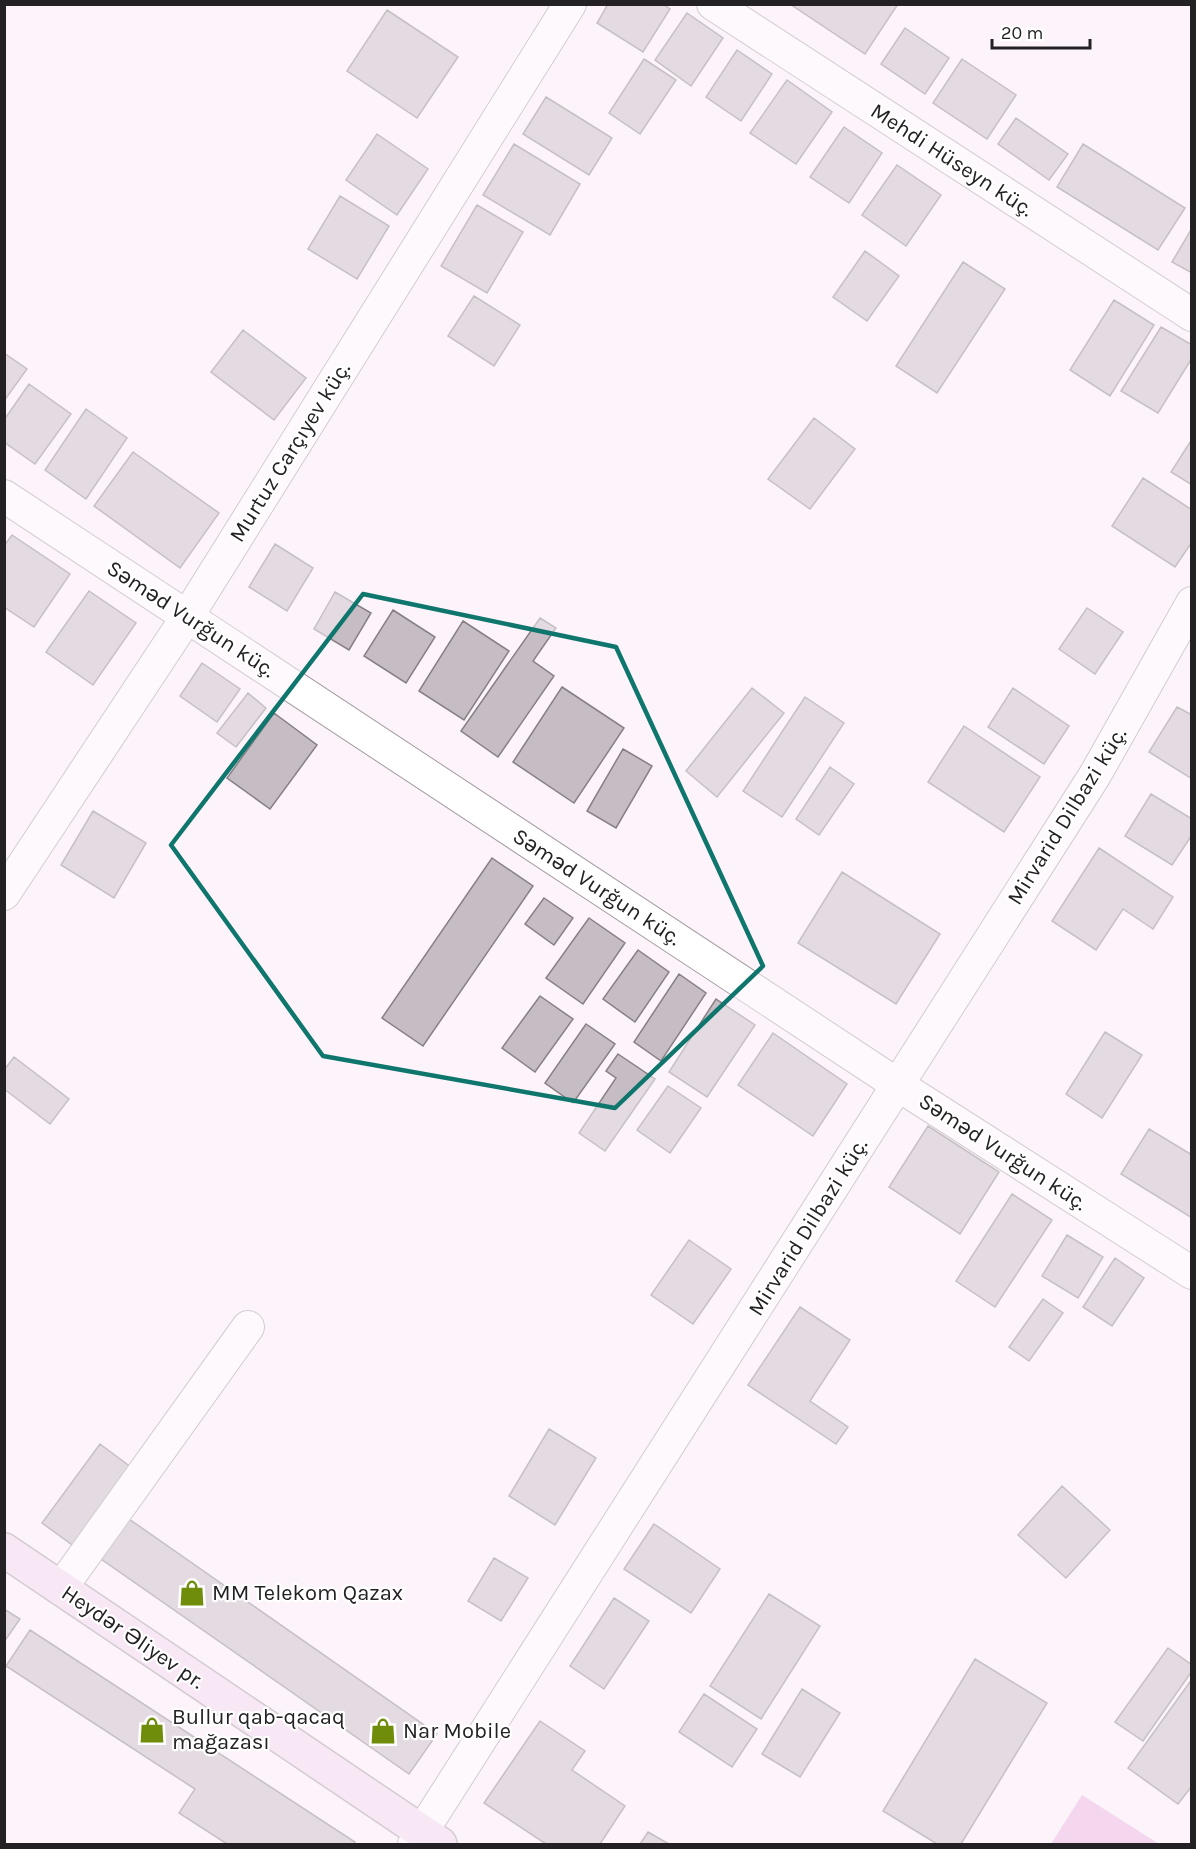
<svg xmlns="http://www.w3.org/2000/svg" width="1196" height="1849" viewBox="0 0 1196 1849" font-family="Karla,sans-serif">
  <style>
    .green { fill: #eab2df }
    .building { fill: #c5bdc3; stroke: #867f84; stroke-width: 1.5 }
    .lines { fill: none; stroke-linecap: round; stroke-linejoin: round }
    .street-casing { stroke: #a39ba1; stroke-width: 34 }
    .secondary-casing { stroke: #a39ba1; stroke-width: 36 }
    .street { stroke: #fff; stroke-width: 32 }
    .secondary { stroke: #f4daef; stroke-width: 33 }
    .marked { fill: none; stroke: #0f766e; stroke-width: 4.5; stroke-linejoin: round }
    .labels { text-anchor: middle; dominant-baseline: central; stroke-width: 4.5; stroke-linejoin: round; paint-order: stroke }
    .street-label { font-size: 22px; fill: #242124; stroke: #fff }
    .poi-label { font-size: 22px; fill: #242124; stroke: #fff; text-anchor: start }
  </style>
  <rect width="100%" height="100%" fill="#fcf4fa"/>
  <path class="green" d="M 1082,1795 L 1159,1844 L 1051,1844 Z"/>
  <path class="building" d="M 608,4 L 663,4 L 670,9 L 643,52 L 597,23 Z
    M 790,4 L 898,4 L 865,54 Z
    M 387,10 L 458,57 L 417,118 L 347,71 Z
    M 687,13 L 723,38 L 691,86 L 655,60 Z
    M 905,28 L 949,58 L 925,94 L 881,64 Z
    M 737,50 L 772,74 L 741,121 L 706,97 Z
    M 644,59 L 676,80 L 640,134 L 609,113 Z
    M 962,59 L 1016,95 L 987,139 L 933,103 Z
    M 787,80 L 832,112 L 796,164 L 750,133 Z
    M 546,97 L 612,138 L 589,175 L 523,134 Z
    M 1016,118 L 1068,154 L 1049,180 L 998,144 Z
    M 844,127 L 882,153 L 849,203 L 810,177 Z
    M 377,134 L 428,169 L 397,215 L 346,180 Z
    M 514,144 L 580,184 L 550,235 L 483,195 Z
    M 1083,144 L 1185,208 L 1158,250 L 1057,187 Z
    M 897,165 L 941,195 L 906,246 L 862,215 Z
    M 340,196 L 389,226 L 357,279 L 308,249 Z
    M 477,205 L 523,232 L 487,293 L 441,266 Z
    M 1192,228 L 1192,273 L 1172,262 Z
    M 865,251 L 899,276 L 867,321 L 833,297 Z
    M 963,262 L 1005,289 L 937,393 L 896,366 Z
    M 474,296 L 520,325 L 494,366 L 448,336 Z
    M 1114,300 L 1154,325 L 1110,396 L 1070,370 Z
    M 1161,327 L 1192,345 L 1192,358 L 1158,413 L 1121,391 Z
    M 243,330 L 306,378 L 274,420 L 211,372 Z
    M 4,353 L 27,369 L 4,401 Z
    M 29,384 L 71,414 L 35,464 L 4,442 L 4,420 Z
    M 86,409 L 127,438 L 86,499 L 45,470 Z
    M 814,418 L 855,449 L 810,509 L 768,479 Z
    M 1192,439 L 1192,485 L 1171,472 Z
    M 133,452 L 219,513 L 180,568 L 94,506 Z
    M 1143,478 L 1192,510 L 1192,542 L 1175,567 L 1112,526 Z
    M 12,535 L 70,574 L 34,627 L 4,607 L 4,546 Z
    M 275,544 L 313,568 L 287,611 L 249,587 Z
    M 89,591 L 136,623 L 93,685 L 46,652 Z
    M 335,592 L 371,613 L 349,650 L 314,629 Z
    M 1087,608 L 1123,632 L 1095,674 L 1059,649 Z
    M 393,610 L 435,637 L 406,683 L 364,656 Z
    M 540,618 L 556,628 L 533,661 L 554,676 L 498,757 L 461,731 Z
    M 463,621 L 509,651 L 464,720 L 419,691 Z
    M 202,663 L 240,689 L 217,722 L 180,696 Z
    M 562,687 L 624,728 L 574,803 L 513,762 Z
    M 752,688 L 784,713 L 717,797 L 686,771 Z
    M 1013,688 L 1069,726 L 1044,764 L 988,727 Z
    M 248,693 L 266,708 L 236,747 L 217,733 Z
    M 805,697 L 844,723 L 782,817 L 743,791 Z
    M 1177,707 L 1192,715 L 1192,779 L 1149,752 Z
    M 274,713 L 317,745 L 270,809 L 227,778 Z
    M 964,726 L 1040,777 L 1004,832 L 928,782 Z
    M 623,749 L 652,766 L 616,828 L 587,811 Z
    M 830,767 L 854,784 L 819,835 L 796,819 Z
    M 1151,794 L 1192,819 L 1192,835 L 1172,865 L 1125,836 Z
    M 93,811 L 146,843 L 114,898 L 61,865 Z
    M 1099,848 L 1173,897 L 1153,929 L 1123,909 L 1096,950 L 1052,921 Z
    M 492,858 L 533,886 L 423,1046 L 382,1018 Z
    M 842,872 L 940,934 L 896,1004 L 798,943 Z
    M 544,898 L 573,918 L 554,945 L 525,924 Z
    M 589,918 L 625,943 L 583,1004 L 546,978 Z
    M 638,950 L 669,972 L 635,1022 L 603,999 Z
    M 679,974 L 706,993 L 661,1061 L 634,1042 Z
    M 540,996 L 573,1019 L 535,1072 L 502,1048 Z
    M 716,999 L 755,1025 L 707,1097 L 669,1072 Z
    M 586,1024 L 615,1044 L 573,1103 L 545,1083 Z
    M 1105,1032 L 1142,1055 L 1102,1118 L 1066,1094 Z
    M 773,1033 L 847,1084 L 813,1136 L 738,1085 Z
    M 618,1054 L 655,1079 L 605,1151 L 579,1133 L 616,1078 L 606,1071 Z
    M 14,1057 L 69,1099 L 50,1124 L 4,1089 L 4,1070 Z
    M 668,1086 L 701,1108 L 670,1153 L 637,1130 Z
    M 928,1126 L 999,1172 L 960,1234 L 889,1187 Z
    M 1149,1129 L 1192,1155 L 1192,1218 L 1121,1174 Z
    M 1012,1194 L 1052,1220 L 995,1307 L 956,1281 Z
    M 1067,1235 L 1103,1257 L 1078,1298 L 1042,1276 Z
    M 689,1240 L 731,1269 L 693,1324 L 651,1295 Z
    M 1115,1258 L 1144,1278 L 1112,1326 L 1083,1307 Z
    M 1043,1299 L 1063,1313 L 1029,1361 L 1009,1347 Z
    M 800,1307 L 850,1340 L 810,1401 L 848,1427 L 836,1444 L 748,1385 Z
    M 549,1429 L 596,1458 L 555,1525 L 509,1496 Z
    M 100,1444 L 132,1468 L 75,1547 L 42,1523 Z
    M 1062,1486 L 1110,1530 L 1066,1578 L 1018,1535 Z
    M 129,1519 L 437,1734 L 409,1774 L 101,1559 Z
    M 654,1524 L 720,1569 L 691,1613 L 624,1569 Z
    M 494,1558 L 528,1578 L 501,1621 L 468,1601 Z
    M 769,1594 L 820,1626 L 761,1719 L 710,1686 Z
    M 614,1598 L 649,1621 L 604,1689 L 570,1666 Z
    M 4,1609 L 20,1619 L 4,1642 Z
    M 30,1630 L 355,1842 L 354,1844 L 227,1844 L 179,1813 L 195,1789 L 6,1666 Z
    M 1168,1648 L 1192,1665 L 1192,1671 L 1143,1741 L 1115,1722 Z
    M 975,1659 L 1047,1703 L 961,1844 L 937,1844 L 883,1811 Z
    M 1192,1679 L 1192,1786 L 1178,1804 L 1128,1768 Z
    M 802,1689 L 840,1713 L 800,1777 L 762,1754 Z
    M 704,1694 L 757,1729 L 732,1767 L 679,1732 Z
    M 540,1721 L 585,1751 L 572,1770 L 625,1806 L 600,1844 L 546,1844 L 484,1803 Z
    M 648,1832 L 669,1844 L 640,1844 Z"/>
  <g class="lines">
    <g class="street-casing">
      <path id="street" d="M 713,4 L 1192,315
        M 4,496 L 898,1085 L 1192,1273
        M 4,894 L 187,617 L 570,4
        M 61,1588 L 248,1327
        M 414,1844 L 1095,775 L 1192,603"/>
    </g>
    <g class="secondary-casing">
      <path id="secondary" d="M 4,1550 L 440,1844"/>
    </g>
    <use href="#street" class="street"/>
    <use href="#secondary" class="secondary"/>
  </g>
  <path d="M0 0H1196V1849H0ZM 363,594 L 616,647 L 763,966 L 615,1108 L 323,1056 L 171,845 Z" fill="#fcf4fa" fill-opacity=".55" fill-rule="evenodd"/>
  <path class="marked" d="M 363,594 L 616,647 L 763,966 L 615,1108 L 323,1056 L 171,845 Z"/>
  <defs>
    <g id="shop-bare" transform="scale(2.07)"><path d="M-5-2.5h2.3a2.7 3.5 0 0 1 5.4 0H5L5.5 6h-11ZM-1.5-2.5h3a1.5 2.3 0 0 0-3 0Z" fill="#6f8c0b" stroke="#fff" stroke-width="2.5" paint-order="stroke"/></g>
  </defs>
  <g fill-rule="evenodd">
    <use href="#shop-bare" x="192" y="1593"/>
    <use href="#shop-bare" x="152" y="1730"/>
    <use href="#shop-bare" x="383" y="1731"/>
  </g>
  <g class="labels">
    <g class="street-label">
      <text transform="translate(952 160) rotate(33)">Mehdi Hüseyn küç.</text>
      <text transform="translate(290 452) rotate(-58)">Murtuz Carçıyev küç.</text>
      <text transform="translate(191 619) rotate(33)">Səməd Vurğun küç.</text>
      <text transform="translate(1067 816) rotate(-58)">Mirvarid Dilbazi küç.</text>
      <text transform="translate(597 887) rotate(33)">Səməd Vurğun küç.</text>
      <text transform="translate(1003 1152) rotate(33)">Səməd Vurğun küç.</text>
      <text transform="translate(808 1227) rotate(-58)">Mirvarid Dilbazi küç.</text>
      <text transform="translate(133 1637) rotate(34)">Heydər Əliyev pr.</text>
    </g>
    <g class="poi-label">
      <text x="212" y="1593">MM Telekom Qazax</text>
      <text x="172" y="1717">Bullur qab-qacaq<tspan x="172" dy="25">mağazası</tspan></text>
      <text x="403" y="1731">Nar Mobile</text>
    </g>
  </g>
  <rect width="1196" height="1849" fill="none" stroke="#242124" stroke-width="12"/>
  <path d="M992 39v9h98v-9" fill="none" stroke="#242124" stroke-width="3"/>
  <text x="1001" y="39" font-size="18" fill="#242124" stroke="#ffffff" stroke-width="4.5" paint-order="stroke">20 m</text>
</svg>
